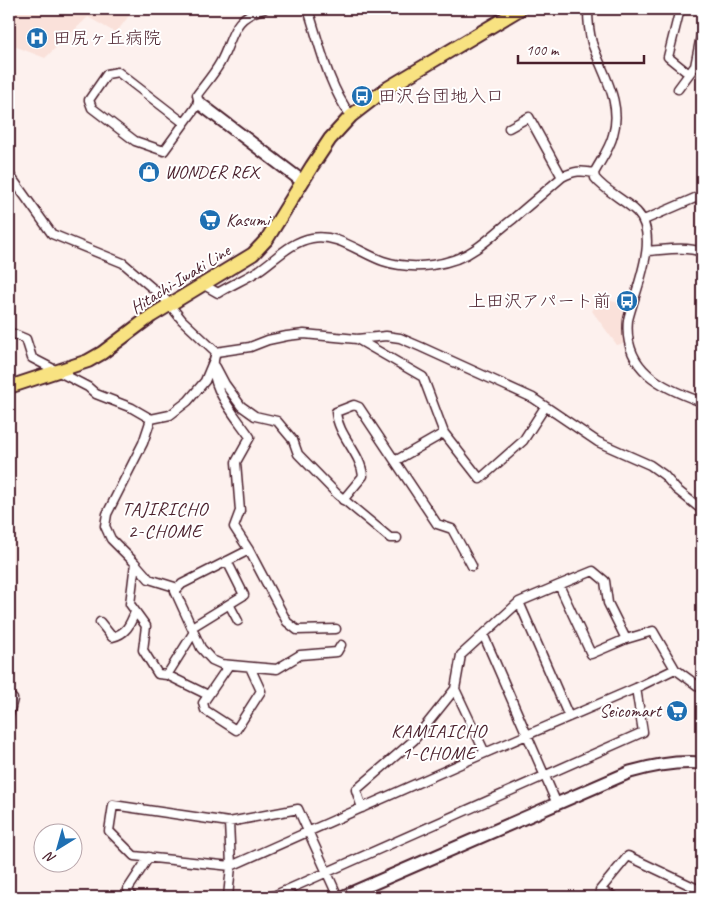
<svg xmlns="http://www.w3.org/2000/svg" width="711" height="906" viewBox="0 0 711 906" font-family="Caveat,'Klee One',sans-serif">
  <style>
    .built { fill: #fae1da }
    .lines { fill: none; stroke-linecap: round; stroke-linejoin: round }
    .street-casing { stroke: #4a1f2b; stroke-width: 11 }
    .secondary-casing { stroke: #4a1f2b; stroke-width: 15 }
    .primary-casing { stroke: #4a1f2b; stroke-width: 16 }
    .street { stroke: #fff; stroke-width: 8 }
    .secondary { stroke: #fff; stroke-width: 11 }
    .primary { stroke: #f8e281; stroke-width: 12 }
    .labels { text-anchor: middle; dominant-baseline: central; stroke-width: 4; stroke-linejoin: round; paint-order: stroke }
    .poi-label { font-size: 18px; fill: #4a1f2b; stroke: #fff; text-anchor: start }
    .street-label { font-size: 18px; fill: #4a1f2b; stroke: #fff }
    .neighbourhood-label { font-size: 19px; letter-spacing: 1px; fill: #4a1f2b; stroke: #fff }
  </style>
  <rect width="100%" height="100%" fill="#fdf1ee"/>
  <filter id="ink" filterUnits="userSpaceOnUse"><feTurbulence type="fractalNoise" baseFrequency=".02" numOctaves="2"/><feDisplacementMap in="SourceGraphic" scale="10" xChannelSelector="R" yChannelSelector="G"/><feConvolveMatrix kernelMatrix="1 2 1 2 8 2 1 2 1" color-interpolation-filters="sRGB"/></filter>
  <g filter="url(#ink)">
    <path class="built" d="M 9,9 L 134,9 L 116,33 L 88,17 L 45,58 L 9,44 Z
      M 600,298 L 627,305 L 623,325 L 625,343 L 617,345 L 592,311 Z"/>
    <g class="lines">
      <g class="street-casing">
        <path id="street" d="M 308,9 C 320,46 328,85 351,116
          M 588,9 C 588,21 589,32 592,43 C 602,73 623,102 613,135 C 610,148 601,160 594,173 L 595,178 C 605,191 625,200 637,212 C 661,237 635,290 628,320 C 623,370 662,388 702,402
          M 680,9 L 668,57 L 689,74
          M 678,89 L 695,66 L 702,31
          M 184,123 L 118,72 L 107,74 L 89,100 L 92,108 L 135,141 L 164,151 L 199,103 L 197,95 C 205,84 214,74 220,63 C 234,38 231,17 264,9
          M 509,128 L 529,117 L 562,177
          M 9,174 L 52,234 L 123,263 L 165,299 L 182,320 L 216,352 C 205,384 233,412 250,437 L 236,462 L 240,511 L 234,527 L 249,550 L 287,622 L 297,630 L 336,629
          M 644,220 L 702,195
          M 647,251 C 665,250 684,246 702,252
          M 204,285 L 218,293 C 231,285 245,279 258,271 C 276,259 290,242 312,238 C 337,233 360,253 383,261 C 413,271 452,266 477,248 C 490,239 501,228 513,219 C 529,205 546,191 562,177 C 574,171 581,170 594,173
          M 9,332 L 26,339 L 32,358 L 88,387 L 96,394 L 132,408 L 151,419
          M 357,339 L 423,377 L 444,433 L 480,479 L 523,441 L 545,407
          M 216,352 L 250,347 L 268,340 L 287,336 L 304,334 L 357,339 L 386,336 L 400,338 L 421,347 L 533,398 L 598,442 L 650,465 L 664,475 L 676,489 L 702,510
          M 216,367 L 225,384 L 241,406 L 255,416 L 277,421 L 293,440 L 298,454 L 337,494 L 390,538 L 397,538
          M 395,461 L 444,433
          M 343,500 L 363,476 C 361,453 338,436 336,412 L 354,405 L 359,407 L 437,524 L 452,529 L 472,566
          M 249,550 L 182,584 L 175,591 L 201,648 L 212,660 L 221,664 L 277,669 L 300,655 L 337,652 L 341,645
          M 135,563 L 149,579 L 178,588
          M 559,585 L 593,571 L 605,581 L 608,603 L 626,639
          M 519,602 L 569,717
          M 229,604 L 238,621
          M 100,622 L 112,637 C 126,634 130,625 135,612
          M 192,627 L 244,595 L 227,561
          M 483,634 L 557,804
          M 229,665 L 203,703 L 205,710 L 236,730 L 261,691 L 250,667
          M 167,675 L 194,632
          M 455,689 L 485,753
          M 208,695 L 167,675 L 158,674 L 143,650 L 146,626 L 130,604 L 135,563 L 111,539 L 105,526 L 107,514 L 143,443 L 151,419 L 170,415 L 188,401 L 205,381 L 213,362
          M 9,696 L 13,699 L 9,715
          M 362,808 L 356,790 L 414,740 L 455,689 L 461,655 L 519,602 L 559,585 L 591,654 L 626,639 L 653,631 L 675,669
          M 132,897 L 128,889 L 149,857
          M 228,897 L 231,866 L 229,822
          M 271,897 L 643,732 L 636,688
          M 338,897 L 298,809 L 229,822 L 113,805 L 109,831 L 134,856 L 231,866 L 485,753 L 636,688 L 675,669 L 702,689
          M 614,897 L 600,890 L 628,856 L 702,891"/>
      </g>
      <g class="secondary-casing">
        <path id="secondary" d="M 199,103 L 302,181
          M 342,897 L 630,772 C 654,765 677,761 702,763"/>
      </g>
      <g class="primary-casing">
        <path id="primary" d="M 9,387 L 88,361 L 102,353 L 151,316 L 253,254 L 267,239 L 312,166 L 330,139 L 351,116 L 386,89 L 520,9"/>
      </g>
      <use href="#street" class="street"/>
      <use href="#secondary" class="secondary"/>
      <use href="#primary" class="primary"/>
    </g>
  </g>
  <defs>
    <g id="hospital-disc" transform="scale(1.125)"><circle r="9.5" fill="#1f6fb2" stroke="#fff"/><path d="M-5-5h3v3.5h4V-5h3V5h-3V1.5h-4V5h-3Z" fill="#fff"/></g>
    <g id="bus-disc" transform="scale(1.125)"><circle r="9.5" fill="#1f6fb2" stroke="#fff"/><path d="M-5-6H5V4H4V6H2V4H-2V6H-4V4H-5ZM-3.5-4V0h7V-4ZM-3.5 1.2v1.5H-2V1.2ZM2 1.2v1.5H3.5V1.2Z" fill="#fff"/></g>
    <g id="shop-disc" transform="scale(1.125)"><circle r="9.5" fill="#1f6fb2" stroke="#fff"/><path d="M-5-2.5h2.3a2.7 3.5 0 0 1 5.4 0H5L5.5 6h-11ZM-1.5-2.5h3a1.5 2.3 0 0 0-3 0Z" fill="#fff"/></g>
    <g id="supermarket-disc" transform="scale(1.125)"><circle r="9.5" fill="#1f6fb2" stroke="#fff"/><path d="M-6-5.5h2.5l.6 2H6L4.5 2H-2.5L-4.4-4H-6ZM-1.5 3.2a1.3 1.3 0 1 0 .1 0ZM3 3.2a1.3 1.3 0 1 0 .1 0Z" fill="#fff"/></g>
  </defs>
  <g fill-rule="evenodd">
    <use href="#hospital-disc" x="37" y="38"/>
    <use href="#bus-disc" x="362" y="96"/>
    <use href="#shop-disc" x="149" y="172"/>
    <use href="#supermarket-disc" x="210" y="220"/>
    <use href="#bus-disc" x="627" y="301"/>
    <use href="#supermarket-disc" x="677" y="711"/>
  </g>
  <g class="labels">
    <g class="poi-label">
      <text x="53" y="38">田尻ヶ丘病院</text>
      <text x="378" y="96">田沢台団地入口</text>
      <text x="165" y="172">WONDER REX</text>
      <text x="226" y="220">Kasumi</text>
      <text x="611" y="301" text-anchor="end">上田沢アパート前</text>
      <text x="661" y="711" text-anchor="end">Seicomart</text>
    </g>
    <g class="street-label">
      <text transform="translate(180 279) rotate(-32)">Hitachi-Iwaki Line</text>
    </g>
    <g class="neighbourhood-label">
      <text x="165" y="509">TAJIRICHO<tspan x="165" dy="22">2-CHOME</tspan></text>
      <text x="439" y="731">KAMIAICHO<tspan x="439" dy="22">1-CHOME</tspan></text>
    </g>
  </g>
  <rect width="711" height="906" fill="none" stroke="#fff" stroke-width="30"/>
  <rect x="15" y="15" width="681" height="876" fill="none" stroke="#4a1f2b" stroke-width="2" filter="url(#ink)"/>
  <g transform="translate(58 848) rotate(217)"><circle r="24" fill="#ffffff" stroke="#b7a5aa"/>
  <path d="M0-4L9 19L0 12L-9 19Z" fill="#1f6fb2"/>
  <text y="-8" font-size="14" font-weight="bold" text-anchor="middle" fill="#4a1f2b">N</text>
  </g>
  <path d="M518 55v8h126v-8" fill="none" stroke="#4a1f2b" stroke-width="2.5"/>
  <text x="526" y="55" font-size="15" fill="#4a1f2b" stroke="#ffffff" stroke-width="4" paint-order="stroke">100 m</text>
</svg>
